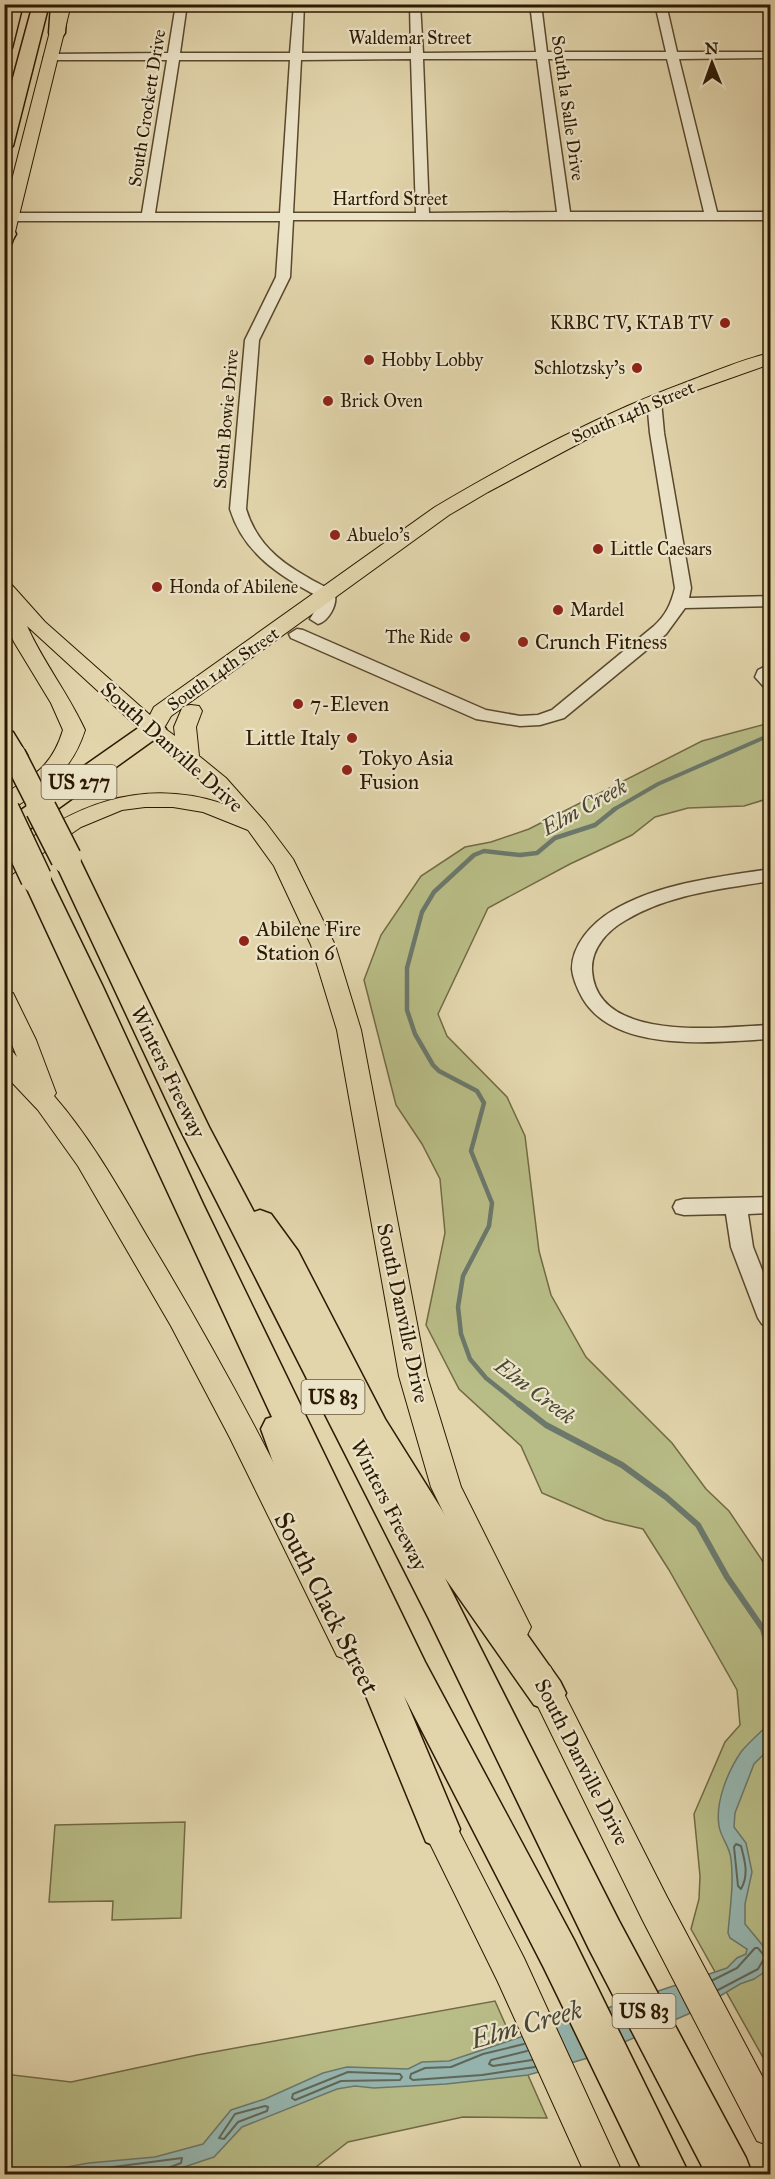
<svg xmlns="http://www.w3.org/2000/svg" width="775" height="2179" viewBox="0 0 775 2179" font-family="'IM FELL Great Primer',serif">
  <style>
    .green { fill: #b8bc86; stroke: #726a44; stroke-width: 1.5 }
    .water { fill: #96b7b1; stroke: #6b786b; stroke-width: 1.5 }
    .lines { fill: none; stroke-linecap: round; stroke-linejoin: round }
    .shore { stroke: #606859; stroke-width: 2 }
    .stream-far2 { stroke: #6b786b; stroke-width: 4 }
    .stream-far1 { stroke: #6b786b; stroke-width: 4.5 }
    .stream { stroke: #6b786b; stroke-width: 6 }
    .minor-casing { stroke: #59482c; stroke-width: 3 }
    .major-casing { stroke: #2b1901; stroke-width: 2 }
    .highway-casing { stroke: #2b1901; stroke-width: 3 }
    .minor { fill: #ece4c9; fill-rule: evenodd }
    .major { fill: #e2d5ac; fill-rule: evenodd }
    .highway { fill: #e2d5ac; fill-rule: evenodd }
    .highway-bridge-far1-casing { stroke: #2b1901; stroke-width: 26; stroke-linecap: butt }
    .highway-bridge-casing { stroke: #2b1901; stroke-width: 33; stroke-linecap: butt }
    .highway-bridge-far1 { stroke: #e2d5ac; stroke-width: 23 }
    .highway-bridge { stroke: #e2d5ac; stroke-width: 30 }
    .poi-dot { fill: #8f2418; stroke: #ece4c9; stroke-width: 2 }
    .labels { text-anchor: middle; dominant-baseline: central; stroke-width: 4.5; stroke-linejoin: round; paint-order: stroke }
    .far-street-label { font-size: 18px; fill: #2b1901; stroke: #ece4c9 }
    .far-poi-label { font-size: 18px; fill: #2b1901; stroke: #ece4c9; text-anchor: start }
    .shield { fill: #ece4c9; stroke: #65563d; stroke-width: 1.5 }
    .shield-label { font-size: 20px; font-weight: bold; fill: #2b1901 }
    .poi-label { font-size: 21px; fill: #2b1901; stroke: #ece4c9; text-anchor: start }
    .street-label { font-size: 21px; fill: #2b1901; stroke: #ece4c9 }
    .water-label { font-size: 22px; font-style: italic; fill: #4b4836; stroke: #ece4c9 }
    .near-street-label { font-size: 26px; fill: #2b1901; stroke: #ece4c9 }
    .near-water-label { font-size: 27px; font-style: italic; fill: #4b4836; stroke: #ece4c9 }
  </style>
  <rect width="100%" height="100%" fill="#e2d5ac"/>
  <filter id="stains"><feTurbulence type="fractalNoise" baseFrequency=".00333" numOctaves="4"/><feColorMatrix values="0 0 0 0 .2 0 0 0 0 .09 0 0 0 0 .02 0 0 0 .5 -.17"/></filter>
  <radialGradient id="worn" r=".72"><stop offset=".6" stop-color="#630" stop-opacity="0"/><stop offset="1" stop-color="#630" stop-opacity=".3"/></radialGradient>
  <path class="green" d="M 770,723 L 770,798 L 744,806 L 688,808 L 655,817 L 632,835 L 570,864 L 488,908 L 438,1014 L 447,1036 L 507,1097 L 525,1136 L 539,1251 L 551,1295 L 586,1357 L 672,1443 L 706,1489 L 729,1511 L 770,1572 L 770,2048 L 765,2061 L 691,1929 L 699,1899 L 700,1876 L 694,1814 L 725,1742 L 740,1725 L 737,1690 L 669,1570 L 643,1529 L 605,1520 L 542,1493 L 521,1446 L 459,1389 L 426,1325 L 445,1233 L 440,1179 L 422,1144 L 396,1105 L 364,980 L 381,935 L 421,876 L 465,847 L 491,842 L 529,829 L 702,741 Z
    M 185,1822 L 181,1918 L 112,1920 L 113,1901 L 49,1902 L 55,1825 Z
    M 495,2001 L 547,2118 L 463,2117 L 348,2142 L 307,2174 L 5,2174 L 5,2074 L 71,2082 L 197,2055 Z"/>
  <path class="water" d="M 770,1723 L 770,1748 L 754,1764 L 735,1813 L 734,1827 L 746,1843 L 752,1872 L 745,1904 L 745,1924 L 769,1953 L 768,1964 L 763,1973 L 754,1979 L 740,1984 L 695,2011 L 588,2058 L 528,2075 L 446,2084 L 374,2088 L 355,2086 L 337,2089 L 242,2127 L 214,2157 L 166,2173 L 37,2174 L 50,2170 L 89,2163 L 155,2157 L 203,2144 L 231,2110 L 265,2099 L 323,2073 L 347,2067 L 408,2069 L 422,2062 L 449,2061 L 727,1968 L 737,1958 L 746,1954 L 747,1949 L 730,1938 L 728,1933 C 730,1908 734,1884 731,1859 C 730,1847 721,1838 719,1826 C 715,1802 728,1771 741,1752 C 749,1742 761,1732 770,1723 Z"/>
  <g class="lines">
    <path class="shore" d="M 736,1844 L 741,1846 C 745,1861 749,1875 741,1889 L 738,1886 L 734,1847 Z
      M 713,1980 L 737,1968 L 755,1948 L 758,1948 L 765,1957 L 758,1969 L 718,1990
      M 524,2044 L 483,2054 L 451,2067 L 425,2068 L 411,2074 L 410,2078 L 413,2080 L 482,2075 L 535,2067
      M 527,2051 L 491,2060 L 489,2064 L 493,2066 L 532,2060
      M 348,2072 L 400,2074 L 402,2077 L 400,2080 L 341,2081 L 300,2098 L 295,2100 L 292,2098 L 293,2094 Z
      M 265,2106 L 268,2107 L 267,2111 L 238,2122 L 224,2139 L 219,2138 L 235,2114 Z
      M 59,2174 L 182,2158 L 181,2163 L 168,2168 L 166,2174"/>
    <path class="stream-far2" d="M 613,810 L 658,784 L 770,735"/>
    <path class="stream-far1" d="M 521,1406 L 486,1378 L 470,1359 L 461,1334 L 458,1307 L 463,1276 L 489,1226 L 492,1203 L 471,1151 L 484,1103 L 477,1091 L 439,1071 L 433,1065 L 415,1034 L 407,1010 L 407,968 L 422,912 L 434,892 L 474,855 L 484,851 L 520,855 L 537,853 L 555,838 L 595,825 L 615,809"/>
    <path class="stream" d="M 519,1404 L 546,1425 L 622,1465 L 666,1497 L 698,1525 L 727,1577 L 763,1629 L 770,1655"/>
    <g class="minor-casing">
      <path id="minor" d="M 176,4 L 187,4 L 180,53 L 290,53 L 294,4 L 304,4 L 302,53 L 411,53 L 410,4 L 420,4 L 423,53 L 536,52 L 530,4 L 541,4 L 547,52 L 666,52 L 655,4 L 666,4 L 677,52 L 770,52 L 770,58 L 679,59 L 717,212 L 770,212 L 770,220 L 293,220 L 290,277 L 259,340 L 246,509 C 256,542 278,561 307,577 C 316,583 329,587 335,595 C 337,605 329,621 318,624 L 310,619 L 320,602 L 319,597 C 280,576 244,554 230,509 L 245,340 L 276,277 L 280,221 L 10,221 L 4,218 L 5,214 L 10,213 L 142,213 L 167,60 L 50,60 L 44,57 L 50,54 L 168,53 ZM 411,59 L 416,213 L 293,213 L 301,60 ZM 423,59 L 537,59 L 557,212 L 429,213 ZM 548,59 L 667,59 L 704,212 L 570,212 ZM 179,60 L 290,60 L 280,213 L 155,213 Z
        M 654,397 L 661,401 L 664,433 L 691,588 L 689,598 L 770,596 L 770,606 L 685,608 L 666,634 L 564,718 L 540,725 L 520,726 L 476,719 L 291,638 L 289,634 L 297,629 L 303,630 L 486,710 L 520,716 L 538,715 L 552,710 L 654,626 C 666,615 671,604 675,588 L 650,433 L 647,401 Z
        M 770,664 L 770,688 L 764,687 L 755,677 L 758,670 Z
        M 770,869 L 770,881 C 722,889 669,894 626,920 C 608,930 591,948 592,970 C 596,1044 722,1027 770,1025 L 770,1039 C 715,1042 616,1054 583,999 C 578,990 573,979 572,969 C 572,945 592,923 612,911 C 658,883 718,877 770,869 Z
        M 770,1197 L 770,1213 L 748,1214 L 753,1247 L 770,1290 L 770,1327 L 762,1324 L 758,1318 L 731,1247 L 726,1214 L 684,1215 L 676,1213 L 673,1207 L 676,1201 L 684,1199 Z"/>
    </g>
    <g class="major-casing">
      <path id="major" d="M 57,4 L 71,4 L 12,244 L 4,249 L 4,211 Z
        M 770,353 L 770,364 L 691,392 L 608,428 L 488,492 L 449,515 L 171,716 L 164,728 L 175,736 L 174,727 L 183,706 L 191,705 L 199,706 L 202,711 L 196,727 L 199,756 L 226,778 L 266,823 L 293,859 L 335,945 L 361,1030 L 427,1376 L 461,1487 L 531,1627 L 526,1637 L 515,1641 L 504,1637 L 431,1487 L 399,1376 L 337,1030 L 311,945 L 274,866 L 248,830 L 203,812 L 173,807 L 145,807 L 122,810 L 81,827 L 12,874 L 4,876 L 4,857 C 72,806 139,776 224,804 L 210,788 L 145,734 L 27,626 C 43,662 68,693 85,730 C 71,773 48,786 12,809 L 4,811 L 4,794 C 35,775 52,766 63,730 L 51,703 L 14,642 L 4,621 L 4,582 L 11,584 L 45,622 L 150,715 L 154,707 L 435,507 C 518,458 602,413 692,380 C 718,370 744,359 770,353 Z
        M 4,991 L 13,993 L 36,1040 L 56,1093 L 54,1096 C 94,1142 123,1196 154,1248 C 231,1376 300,1510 364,1646 L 359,1656 L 348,1660 L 337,1656 L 230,1438 L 171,1326 L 78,1166 L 38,1110 L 4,1074 L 4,1049 L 13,1052 L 17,1057 L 4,1025 Z
        M 539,1662 L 550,1666 L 667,1897 L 770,2091 L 770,2146 L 757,2141 L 643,1921 L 528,1686 L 523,1676 L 528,1666 Z
        M 432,1797 L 444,1802 L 524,1958 L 623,2174 L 585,2174 L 498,1982 L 415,1813 L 420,1802 Z"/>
    </g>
    <g class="highway-casing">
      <path id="highway" d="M 7,4 L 23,4 L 12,48 L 4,53 L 4,15 Z
        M 33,4 L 49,4 L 13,146 L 4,151 L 4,111 Z
        M 51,4 L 67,4 L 65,33 L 63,36 L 51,36 L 49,33 Z
        M 4,229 L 14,230 L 16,234 L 11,243 L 4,244 Z
        M 153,721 L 162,724 L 166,729 L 162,734 L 13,841 L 4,843 L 4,822 L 144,724 Z
        M 4,730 L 13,732 L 27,755 L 23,760 L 14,763 L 4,760 Z
        M 66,849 L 76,852 L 79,858 L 209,1127 L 254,1212 L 260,1210 L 271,1214 L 298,1251 L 385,1419 L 467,1550 L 560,1681 L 566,1693 L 560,1705 L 547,1710 L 534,1705 L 445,1578 L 619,1921 L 746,2158 L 752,2174 L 706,2174 L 589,1949 L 428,1617 L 179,1127 L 53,858 L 56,852 Z
        M 36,869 L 46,872 L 50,878 L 103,987 L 203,1204 L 425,1662 L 574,1940 L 689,2174 L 644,2174 L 544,1968 L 404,1696 L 460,1829 L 454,1842 L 440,1848 L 426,1842 L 295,1523 L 261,1429 L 266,1419 L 272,1417 L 22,878 L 26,872 Z"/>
    </g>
    <use href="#minor" class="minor"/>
    <use href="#major" class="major"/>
    <use href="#highway" class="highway"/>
    <g class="highway-bridge-far1-casing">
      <path id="highway-bridge-far1" d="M 14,755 L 42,810"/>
    </g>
    <g class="highway-bridge-casing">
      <path id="highway-bridge" d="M 41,809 L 66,858
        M 4,810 L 36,878"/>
    </g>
    <use href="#highway-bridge-far1" class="highway-bridge-far1"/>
    <use href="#highway-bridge" class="highway-bridge"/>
  </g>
  <g class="poi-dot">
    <circle cx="725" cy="323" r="6"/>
    <circle cx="369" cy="360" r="6"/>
    <circle cx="637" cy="368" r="6"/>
    <circle cx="328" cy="401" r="6"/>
    <circle cx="335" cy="535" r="6"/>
    <circle cx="598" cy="549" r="6"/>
    <circle cx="157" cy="587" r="6"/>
    <circle cx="558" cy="610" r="6"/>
    <circle cx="465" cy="637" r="6"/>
    <circle cx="523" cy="642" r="6"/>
    <circle cx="298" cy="704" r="6"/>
    <circle cx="352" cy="738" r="6"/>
    <circle cx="347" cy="770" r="6"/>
    <circle cx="244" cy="941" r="6"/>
  </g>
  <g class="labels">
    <g class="far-street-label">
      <text x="410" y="38">Waldemar Street</text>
      <text transform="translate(147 108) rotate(-81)">South Crockett Drive</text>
      <text transform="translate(568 108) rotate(82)">South la Salle Drive</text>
      <text x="390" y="199">Hartford Street</text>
      <text transform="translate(633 412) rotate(-23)">South 14th Street</text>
      <text transform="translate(226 419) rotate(-85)">South Bowie Drive</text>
      <text transform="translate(223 669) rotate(-35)">South 14th Street</text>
    </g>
    <g class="far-poi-label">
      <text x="713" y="323" text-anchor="end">KRBC TV, KTAB TV</text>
      <text x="381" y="360">Hobby Lobby</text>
      <text x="625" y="368" text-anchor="end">Schlotzsky's</text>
      <text x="340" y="401">Brick Oven</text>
      <text x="347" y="535">Abuelo's</text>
      <text x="610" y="549">Little Caesars</text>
      <text x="169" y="587">Honda of Abilene</text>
      <text x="570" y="610">Mardel</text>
      <text x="453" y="637" text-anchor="end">The Ride</text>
    </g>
    <g class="shield">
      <rect x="41.5" y="765" width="75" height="34" rx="4.5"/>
      <rect x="301.5" y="1380" width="63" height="34" rx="4.5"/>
      <rect x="612.5" y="1994" width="63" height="34" rx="4.5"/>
    </g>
    <g class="shield-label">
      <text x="79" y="782">US 277</text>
      <text x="333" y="1397">US 83</text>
      <text x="644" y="2011">US 83</text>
    </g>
    <g class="poi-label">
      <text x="535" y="642">Crunch Fitness</text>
      <text x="310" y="704">7-Eleven</text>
      <text x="340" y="738" text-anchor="end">Little Italy</text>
      <text x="359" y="758">Tokyo Asia<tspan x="359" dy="24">Fusion</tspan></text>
      <text x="256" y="929">Abilene Fire<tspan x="256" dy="24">Station 6</tspan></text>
    </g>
    <g class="street-label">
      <text transform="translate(172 747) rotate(42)">South Danville Drive</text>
      <text transform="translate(168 1072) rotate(64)">Winters Freeway</text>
      <text transform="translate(403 1313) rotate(78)">South Danville Drive</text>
      <text transform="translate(389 1505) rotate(63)">Winters Freeway</text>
      <text transform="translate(582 1762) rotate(63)">South Danville Drive</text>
    </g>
    <g class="water-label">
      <text transform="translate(584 807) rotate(-29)">Elm Creek</text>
      <text transform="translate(535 1391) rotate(37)">Elm Creek</text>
    </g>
    <g class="near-street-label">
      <text transform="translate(327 1603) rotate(63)">South Clack Street</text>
    </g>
    <g class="near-water-label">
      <text transform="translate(526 2024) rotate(-16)">Elm Creek</text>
    </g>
  </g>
  <rect width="775" height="2179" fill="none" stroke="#e2d5ac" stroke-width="24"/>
  <rect x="6" y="6" width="763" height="2167" fill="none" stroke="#2b1901" stroke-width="3"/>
  <rect x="12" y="12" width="751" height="2155" fill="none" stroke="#2b1901" stroke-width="1.5"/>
  <g transform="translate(712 63) rotate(359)" stroke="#ece4c9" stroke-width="4.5" paint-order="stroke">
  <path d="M0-4.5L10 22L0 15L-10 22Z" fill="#2b1901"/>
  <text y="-9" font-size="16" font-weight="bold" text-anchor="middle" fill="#2b1901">N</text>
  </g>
  <rect width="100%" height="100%" filter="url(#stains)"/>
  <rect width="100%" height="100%" fill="url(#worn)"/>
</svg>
